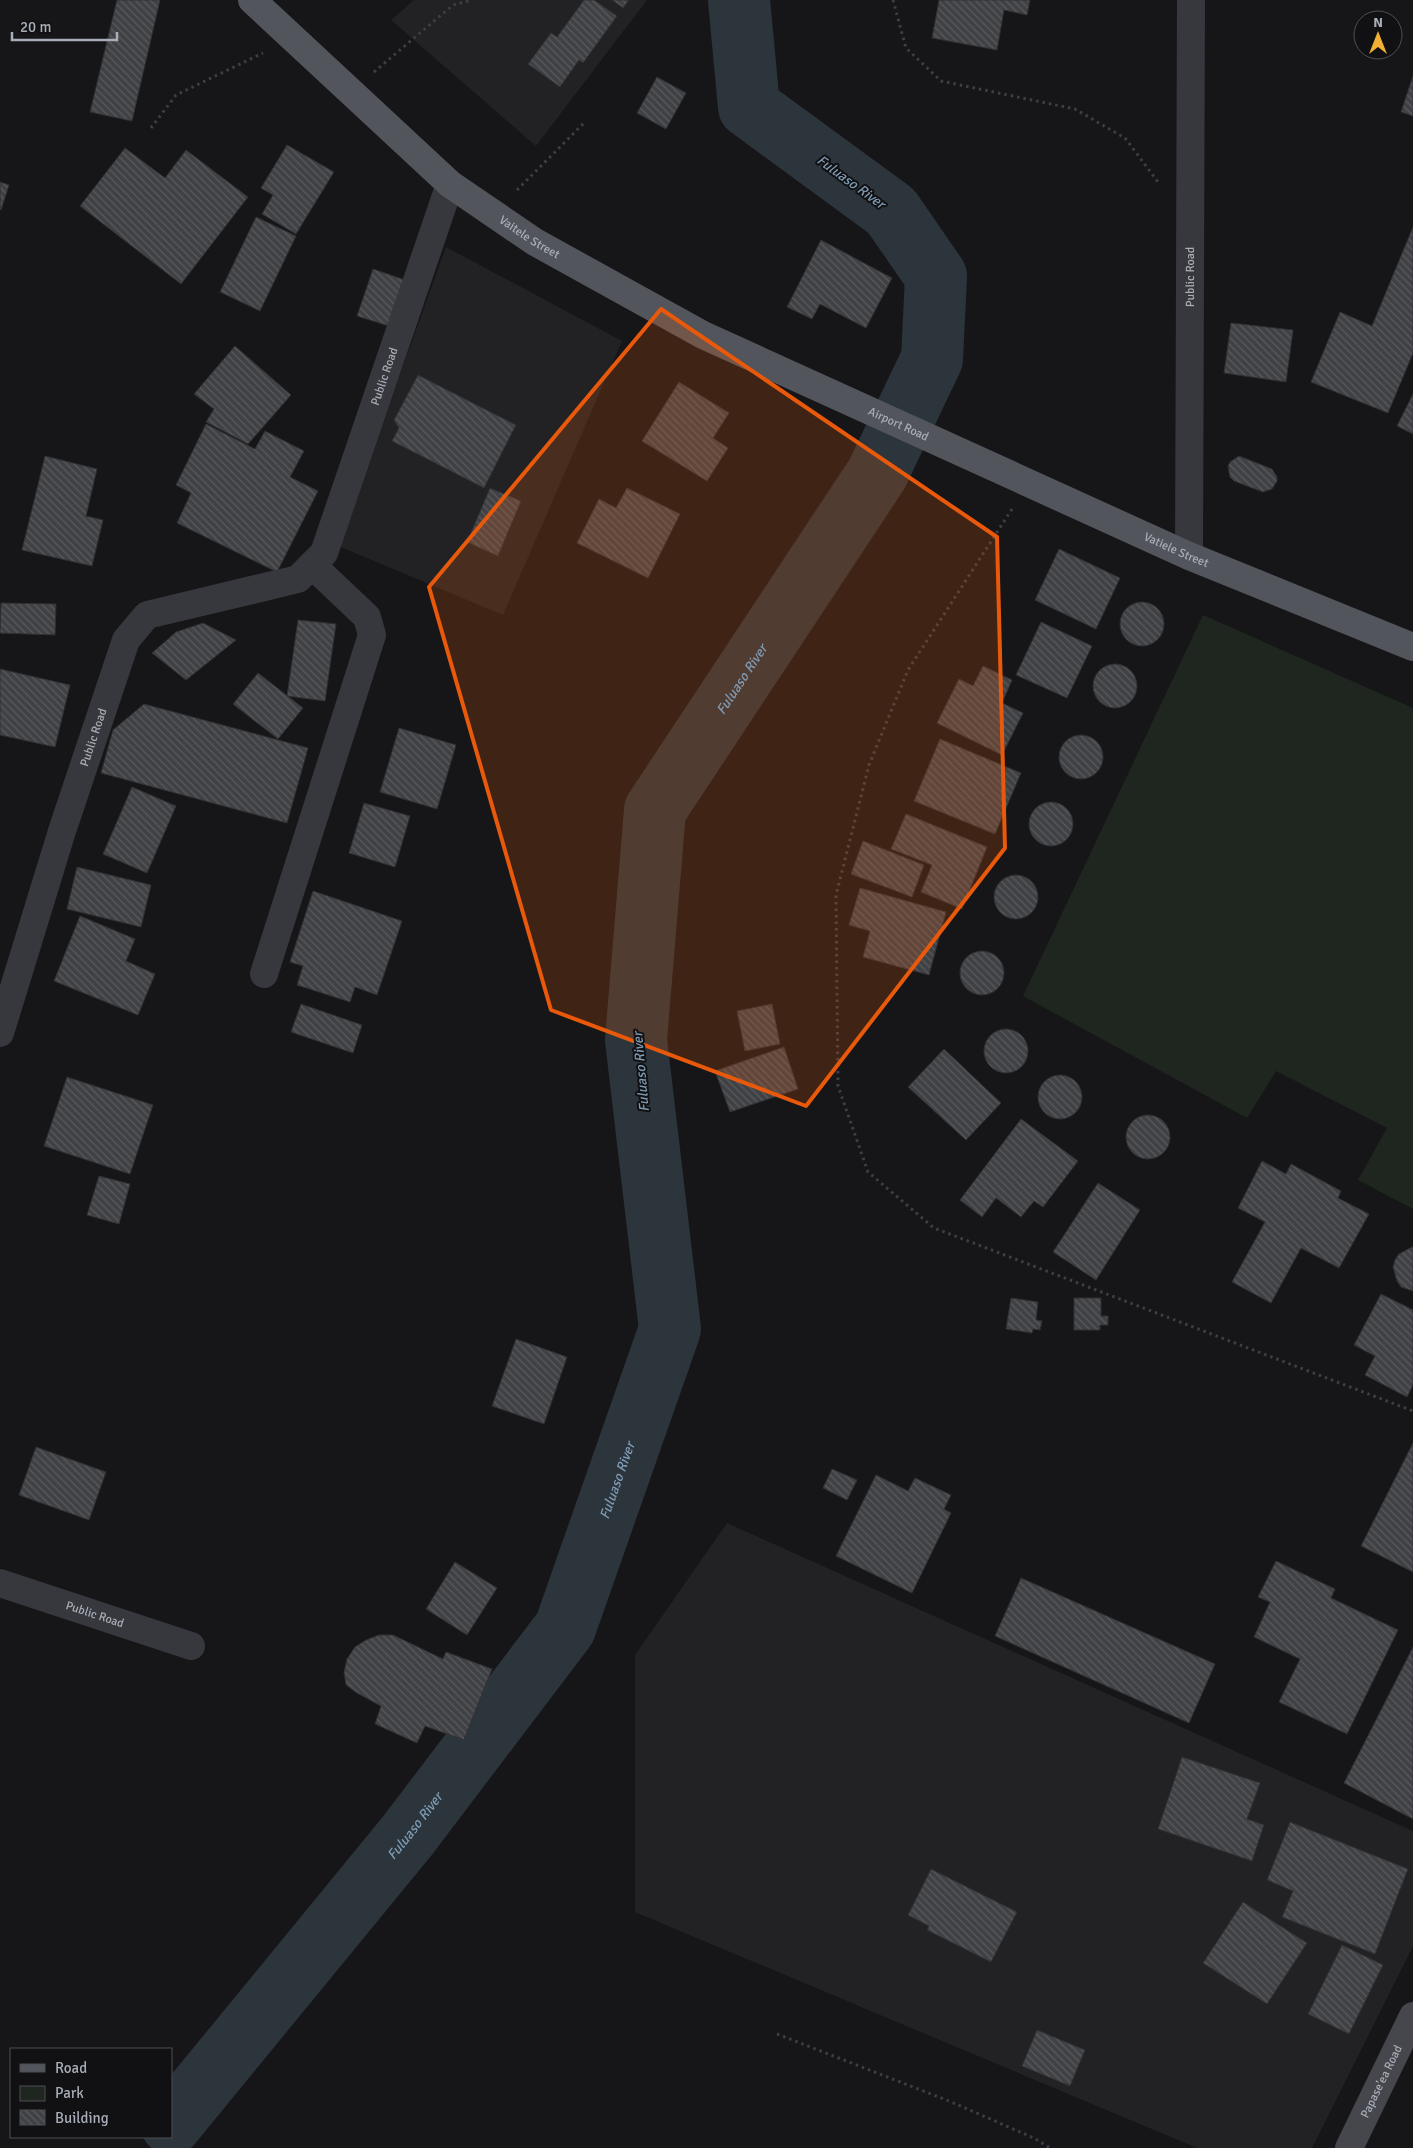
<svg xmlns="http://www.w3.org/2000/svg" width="1413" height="2148" viewBox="0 0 1413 2148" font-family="Signika,sans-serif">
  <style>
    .built { fill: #222225 }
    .park { fill: #1e261f }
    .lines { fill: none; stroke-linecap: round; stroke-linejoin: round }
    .river { stroke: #2c353c; stroke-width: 62 }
    .building { fill: url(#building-back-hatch); stroke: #303034 }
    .path { stroke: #3d3f44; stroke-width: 3; stroke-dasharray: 2.5 4; stroke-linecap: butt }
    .street { stroke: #37383d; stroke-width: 28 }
    .secondary { stroke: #45474d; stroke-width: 28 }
    .primary { stroke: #53555c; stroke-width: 28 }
    .marked { fill: #e8590c; fill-opacity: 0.2; stroke: #e8590c; stroke-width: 4; stroke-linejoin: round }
    .labels { text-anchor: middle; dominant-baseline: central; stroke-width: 4; stroke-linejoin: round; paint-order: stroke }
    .street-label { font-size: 12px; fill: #a8adb8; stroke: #111113 }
    .water-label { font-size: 14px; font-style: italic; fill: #7f9bb3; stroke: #111113 }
  </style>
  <defs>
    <pattern id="building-back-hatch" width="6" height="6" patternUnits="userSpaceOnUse" patternTransform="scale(1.25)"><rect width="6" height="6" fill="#404145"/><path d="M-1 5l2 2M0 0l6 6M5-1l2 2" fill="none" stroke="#595a5e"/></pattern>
  </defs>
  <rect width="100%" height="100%" fill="#161618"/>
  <path class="built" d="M 414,0 L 647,0 L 536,146 L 391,20 Z
    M 446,247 L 622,341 L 503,615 L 338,546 Z
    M 727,1523 L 1413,1831 L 1413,1946 L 1312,2148 L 1197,2148 L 635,1912 L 635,1655 Z"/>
  <path class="park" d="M 1203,615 L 1413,708 L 1413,1209 L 1358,1180 L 1387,1128 L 1276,1071 L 1247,1118 L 1023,996 Z"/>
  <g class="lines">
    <path class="river" id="s1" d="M 171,2124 L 408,1835 L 565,1628 L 670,1329 L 636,1040 L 655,810 L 877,474 L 932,359 L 936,276 L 891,211 L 749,107 L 739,0"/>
  </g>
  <path class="building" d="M 117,0 L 160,0 L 132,121 L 90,112 Z
    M 584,0 L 594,0 L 617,16 L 583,63 L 579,60 L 560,87 L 528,64 L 551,33 L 557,37 Z
    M 612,0 L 629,0 L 623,8 Z
    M 939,0 L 1030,0 L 1027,15 L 1004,10 L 997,50 L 932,38 Z
    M 1413,76 L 1413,116 L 1401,112 Z
    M 657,77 L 686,93 L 666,129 L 637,113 Z
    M 287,145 L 334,172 L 296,234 L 262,214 L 273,195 L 261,188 Z
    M 125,148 L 165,178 L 186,150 L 248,197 L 181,284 L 80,206 Z
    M 0,182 L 9,185 L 1,210 L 0,209 Z
    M 256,217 L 296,236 L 260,311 L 220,292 Z
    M 1413,227 L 1413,353 L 1388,413 L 1311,382 L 1340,312 L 1372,326 Z
    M 821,240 L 892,278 L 866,328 L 820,304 L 812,319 L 787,307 Z
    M 373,269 L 405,280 L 389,326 L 357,316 Z
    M 1231,323 L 1293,330 L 1286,382 L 1224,373 Z
    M 235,346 L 291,395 L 248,444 L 206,422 L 214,409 L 194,394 Z
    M 418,375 L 516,425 L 484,488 L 392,441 L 399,428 L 394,420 Z
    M 679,382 L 729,413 L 713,438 L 728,448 L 707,481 L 642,441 Z
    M 1413,394 L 1413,434 L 1397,426 Z
    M 206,424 L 255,449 L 265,431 L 304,451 L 290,477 L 318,491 L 277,572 L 177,523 L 191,493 L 176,485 Z
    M 45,456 L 97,469 L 86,516 L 103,520 L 92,566 L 22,550 Z
    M 1239,456 L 1272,469 L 1277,477 L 1277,481 L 1272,489 L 1263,492 L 1234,481 L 1230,477 L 1228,466 L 1230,462 Z
    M 490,488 L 521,501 L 498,556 L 467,542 Z
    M 627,488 L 680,514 L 648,578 L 577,543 L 599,499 L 616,508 Z
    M 1059,549 L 1120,578 L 1096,629 L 1035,600 Z
    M1120 624a22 22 0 1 1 44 0a22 22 0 1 1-44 0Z
    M 1,603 L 56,604 L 55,635 L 0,633 Z
    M 298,620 L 336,624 L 325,701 L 287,696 Z
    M 1041,622 L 1092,646 L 1067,698 L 1016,675 Z
    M 203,623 L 236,640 L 186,680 L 152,653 L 176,632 Z
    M1093 686a22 22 0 1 1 44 0a22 22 0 1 1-44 0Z
    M 983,666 L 1012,680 L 1002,703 L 1023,713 L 1002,755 L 937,723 L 959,679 L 973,686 Z
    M 0,669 L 70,685 L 55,747 L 0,735 Z
    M 258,673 L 303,708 L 278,739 L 233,704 Z
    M 144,704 L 308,748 L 287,823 L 101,773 L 113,730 Z
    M 399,728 L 456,745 L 437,809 L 380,792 Z
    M1059 757a22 22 0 1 1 44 0a22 22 0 1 1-44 0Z
    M 940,739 L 1021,773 L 995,834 L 914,801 Z
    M 132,787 L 176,806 L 147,873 L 103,854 Z
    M1029 824a22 22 0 1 1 44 0a22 22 0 1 1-44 0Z
    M 364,803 L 410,816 L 395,867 L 349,853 Z
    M 906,814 L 987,847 L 962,909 L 921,892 L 932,865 L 891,849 Z
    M 863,841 L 924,865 L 912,897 L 851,874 Z
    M 77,867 L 151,885 L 141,927 L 67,909 Z
    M994 897a22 22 0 1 1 44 0a22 22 0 1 1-44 0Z
    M 860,888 L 946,912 L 929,975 L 863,957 L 870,931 L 849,925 Z
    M 313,891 L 402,921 L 377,995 L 355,987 L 350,1002 L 297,985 L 303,966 L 290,962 Z
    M 80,916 L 135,939 L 126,961 L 155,974 L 138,1015 L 54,981 Z
    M960 973a22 22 0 1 1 44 0a22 22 0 1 1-44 0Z
    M 301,1004 L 362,1025 L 353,1053 L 291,1032 Z
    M 772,1004 L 780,1044 L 745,1051 L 737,1011 Z
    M984 1051a22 22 0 1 1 44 0a22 22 0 1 1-44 0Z
    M 784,1047 L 798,1089 L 730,1112 L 715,1071 Z
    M 944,1049 L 1001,1103 L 966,1140 L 908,1087 Z
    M1038 1097a22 22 0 1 1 44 0a22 22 0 1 1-44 0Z
    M 67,1077 L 153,1105 L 130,1174 L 44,1146 Z
    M1126 1137a22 22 0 1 1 44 0a22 22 0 1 1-44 0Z
    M 1021,1119 L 1078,1161 L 1043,1207 L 1034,1201 L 1021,1217 L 996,1198 L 982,1217 L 960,1200 Z
    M 1262,1161 L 1286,1174 L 1291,1164 L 1341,1191 L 1338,1198 L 1369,1214 L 1339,1268 L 1301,1248 L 1271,1303 L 1232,1282 L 1265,1222 L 1238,1208 Z
    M 99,1176 L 130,1184 L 119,1224 L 87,1215 Z
    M 1098,1183 L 1140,1210 L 1096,1280 L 1053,1252 Z
    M 1412,1247 L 1413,1247 L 1413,1291 L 1401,1287 L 1397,1281 L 1393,1267 L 1395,1260 L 1399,1254 Z
    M 1381,1294 L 1413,1310 L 1413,1385 L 1407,1397 L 1365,1375 L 1375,1356 L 1354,1345 Z
    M 1011,1298 L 1038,1302 L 1036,1320 L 1042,1321 L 1040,1330 L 1033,1329 L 1032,1333 L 1006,1329 Z
    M 1074,1298 L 1101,1298 L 1101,1316 L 1108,1316 L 1108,1325 L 1100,1325 L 1100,1330 L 1074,1330 Z
    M 516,1339 L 567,1357 L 544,1424 L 492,1406 Z
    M 1413,1443 L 1413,1572 L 1361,1546 Z
    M 36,1447 L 106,1472 L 89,1520 L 19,1495 Z
    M 832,1469 L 857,1480 L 847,1500 L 823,1488 Z
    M 876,1475 L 908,1491 L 915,1478 L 951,1495 L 944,1509 L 951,1513 L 912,1593 L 836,1556 Z
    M 1276,1561 L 1335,1589 L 1331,1598 L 1398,1630 L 1347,1734 L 1279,1702 L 1300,1659 L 1254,1637 L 1270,1602 L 1258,1597 Z
    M 455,1562 L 497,1588 L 467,1635 L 426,1609 Z
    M 1021,1578 L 1215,1664 L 1189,1723 L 995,1636 Z
    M 379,1635 L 393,1635 L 443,1659 L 446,1652 L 492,1669 L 464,1740 L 425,1726 L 417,1743 L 375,1724 L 381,1706 L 357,1693 L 346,1685 L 344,1672 L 347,1659 L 355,1647 L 366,1640 Z
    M 1413,1647 L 1413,1819 L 1344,1783 Z
    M 1182,1757 L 1260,1783 L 1247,1819 L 1264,1825 L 1252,1861 L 1158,1829 Z
    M 1290,1822 L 1408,1869 L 1375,1954 L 1282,1917 L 1293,1891 L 1267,1880 Z
    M 931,1869 L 1017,1912 L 991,1962 L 927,1930 L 929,1926 L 908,1915 Z
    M 1243,1902 L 1307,1943 L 1267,2004 L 1203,1963 Z
    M 1342,1945 L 1383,1965 L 1349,2034 L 1308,2014 Z
    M 1037,2030 L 1085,2050 L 1070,2086 L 1022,2066 Z"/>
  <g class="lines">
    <path class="path" d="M 893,0 L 906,48 L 941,81 L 1075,109 L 1125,138 L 1158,182
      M 374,72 L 453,5 L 472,0
      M 151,128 L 176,95 L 263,53
      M 517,190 L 586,121
      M 1012,509 L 908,670 L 869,765 L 836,895 L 838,1086 L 868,1172 L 934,1228 L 1413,1411
      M 777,2034 L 949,2101 L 1034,2138 L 1050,2148"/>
    <g class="street">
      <path id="s2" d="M 1189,556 L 1191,0"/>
      <path d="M 264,974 L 372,635 L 367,617 L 312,565"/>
      <path id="s3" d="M 0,1033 L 62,831 L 126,640 L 147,615 L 298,579 L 324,553 L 450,184"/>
      <path id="s4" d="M 0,1583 L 191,1646"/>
    </g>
    <path class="secondary" id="s5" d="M 1349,2148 L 1413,2016"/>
    <path class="primary" id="s6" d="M 252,0 L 450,184 L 535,242 L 703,335 L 1189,556 L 1413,647"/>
  </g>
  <path class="marked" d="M 661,309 L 997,537 L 1005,848 L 806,1106 L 551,1010 L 429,587 Z"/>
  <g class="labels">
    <g class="street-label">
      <text stroke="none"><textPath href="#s6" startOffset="366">Vaitele Street</textPath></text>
      <text stroke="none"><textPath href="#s2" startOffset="279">Public Road</textPath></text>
      <text stroke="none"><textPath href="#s3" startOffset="824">Public Road</textPath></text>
      <text stroke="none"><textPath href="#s6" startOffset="780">Airport Road</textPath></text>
      <text stroke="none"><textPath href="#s6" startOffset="1085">Vatiele Street</textPath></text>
      <text stroke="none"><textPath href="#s3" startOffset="310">Public Road</textPath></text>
      <text stroke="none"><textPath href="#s4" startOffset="100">Public Road</textPath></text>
      <text stroke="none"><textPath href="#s5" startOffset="74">Papase'ea Road</textPath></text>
    </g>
    <g class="water-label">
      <text transform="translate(851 182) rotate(36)">Fuluaso River</text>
      <text stroke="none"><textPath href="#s1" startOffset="1629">Fuluaso River</textPath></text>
      <text transform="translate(641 1072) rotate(-95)">Fuluaso River</text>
      <text stroke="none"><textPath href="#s1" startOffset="790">Fuluaso River</textPath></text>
      <text stroke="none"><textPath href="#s1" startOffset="385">Fuluaso River</textPath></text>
    </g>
  </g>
  <rect x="10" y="2048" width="162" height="90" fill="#111113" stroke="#4d4f55"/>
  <rect x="20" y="2064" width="25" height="8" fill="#53555c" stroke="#4d4f55"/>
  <text x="55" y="2073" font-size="15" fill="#a8adb8">Road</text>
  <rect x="20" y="2086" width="25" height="15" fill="#1e261f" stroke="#4d4f55"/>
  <text x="55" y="2098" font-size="15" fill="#a8adb8">Park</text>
  <rect x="20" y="2110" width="25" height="15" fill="url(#building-back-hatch)" stroke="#4d4f55"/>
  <text x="55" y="2123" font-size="15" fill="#a8adb8">Building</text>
  <g transform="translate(1378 35)"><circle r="24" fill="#111113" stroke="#4d4f55"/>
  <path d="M0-4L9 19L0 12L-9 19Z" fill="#f2b134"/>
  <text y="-8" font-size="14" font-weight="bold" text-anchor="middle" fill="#a8adb8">N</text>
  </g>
  <path d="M12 32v8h105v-8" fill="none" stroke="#a8adb8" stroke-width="2.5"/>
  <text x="20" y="32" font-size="15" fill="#a8adb8" stroke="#111113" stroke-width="4" paint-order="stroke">20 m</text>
</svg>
